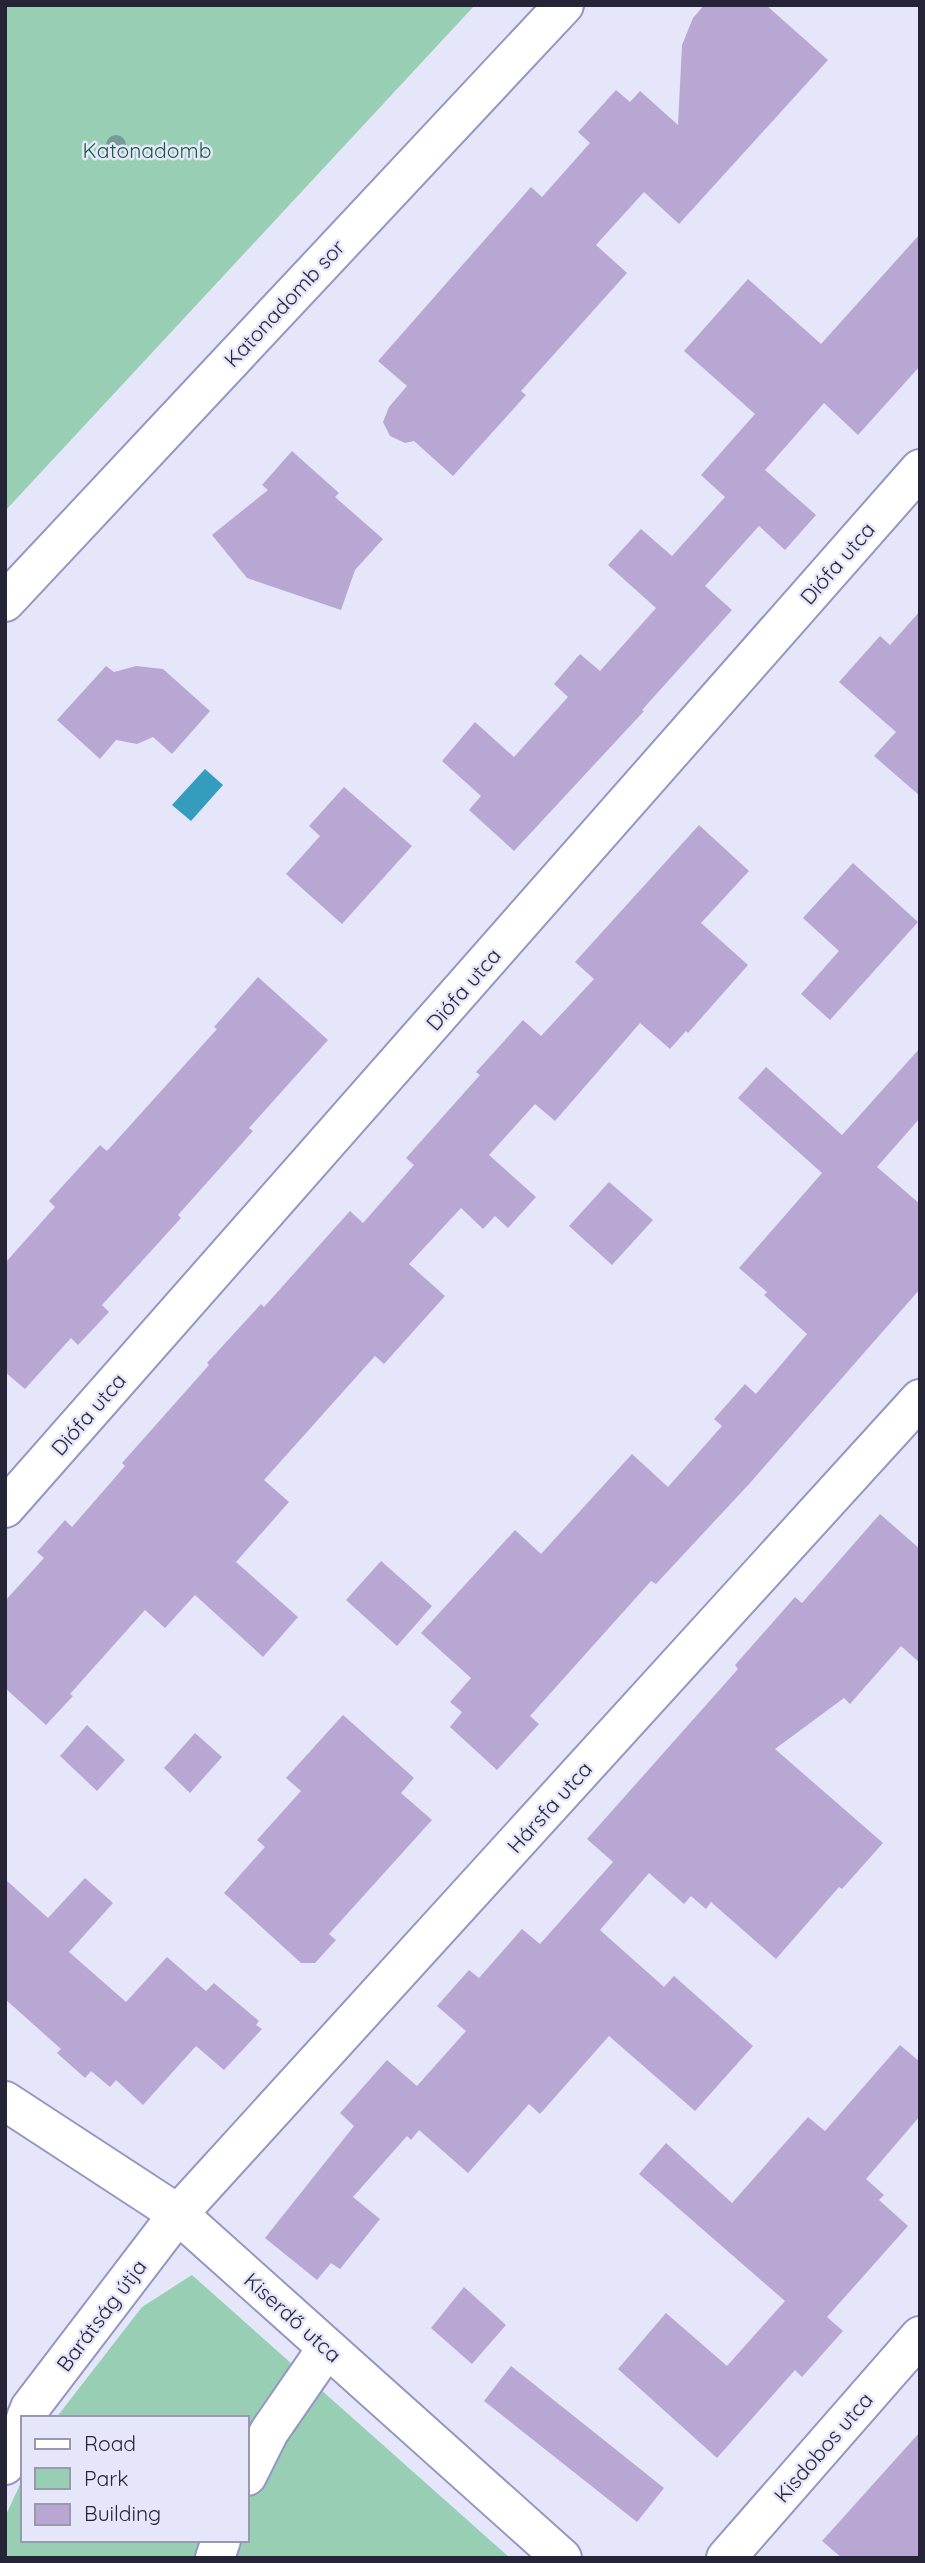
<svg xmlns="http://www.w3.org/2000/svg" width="925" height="2563" viewBox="0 0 925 2563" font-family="Quicksand,sans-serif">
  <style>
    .green { fill: #98ceb3 }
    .water { fill: #349dbe }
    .building { fill: #b9a7d3 }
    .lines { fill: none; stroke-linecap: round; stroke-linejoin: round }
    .minor-casing { stroke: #9496c3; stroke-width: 42 }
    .minor { stroke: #fff; stroke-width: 38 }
    .tree { fill: #759b96 }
    .labels { text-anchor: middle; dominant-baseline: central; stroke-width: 5; stroke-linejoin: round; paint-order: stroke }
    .park-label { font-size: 21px; fill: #195e44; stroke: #e5e6fa }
    .street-label { font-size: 21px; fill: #252537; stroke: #e5e6fa }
  </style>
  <rect width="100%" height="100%" fill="#e5e6fa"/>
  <path class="green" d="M 5,5 L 475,5 L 5,511 Z
    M 192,2275 L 510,2558 L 5,2558 L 5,2517 L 23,2478 L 23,2540 L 247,2540 L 247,2418 L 56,2418 L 142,2307 Z"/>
  <path class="water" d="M 205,769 L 223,785 L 191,821 L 172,805 Z"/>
  <path class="building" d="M 704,5 L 766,5 L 828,60 L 679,224 L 644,192 L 596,245 L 627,273 L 521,391 L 526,395 L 453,476 L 414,441 L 405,443 L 390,436 L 383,422 L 389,407 L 407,386 L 378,361 L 531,187 L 542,197 L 590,143 L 578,132 L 616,90 L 630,102 L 640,91 L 678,125 L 682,45 L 693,18 Z
    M 920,234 L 920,366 L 858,435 L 824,403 L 765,470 L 816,515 L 785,550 L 759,526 L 705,586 L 732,610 L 642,710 L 644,711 L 514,851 L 469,810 L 481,796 L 442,761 L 475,722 L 514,757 L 568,697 L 554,684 L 580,654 L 600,671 L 656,608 L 608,565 L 641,529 L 672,556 L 725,497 L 701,475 L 755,414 L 684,351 L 748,279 L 821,344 Z
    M 292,451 L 339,493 L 335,497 L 383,539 L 355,570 L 341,610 L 247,578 L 212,535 L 268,490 L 262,485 Z
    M 920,611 L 920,796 L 874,756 L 896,732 L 839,682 L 880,636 L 890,645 Z
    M 106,666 L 114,672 L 136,666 L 163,669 L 210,711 L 172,754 L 153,737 L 137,744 L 116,740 L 100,759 L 57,720 Z
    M 344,787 L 412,846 L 342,924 L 286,874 L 320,836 L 309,826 Z
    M 699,825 L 749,871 L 701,923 L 748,965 L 688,1033 L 686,1031 L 670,1049 L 640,1023 L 555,1121 L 535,1104 L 489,1155 L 536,1197 L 508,1228 L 495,1216 L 483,1229 L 461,1208 L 409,1264 L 445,1296 L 384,1364 L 375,1356 L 264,1480 L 289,1502 L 236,1562 L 298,1617 L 263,1657 L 195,1595 L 165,1628 L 145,1610 L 70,1694 L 73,1696 L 46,1725 L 5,1688 L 5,1601 L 44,1558 L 37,1552 L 65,1520 L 72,1527 L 125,1466 L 122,1463 L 209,1365 L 207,1363 L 261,1304 L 264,1307 L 350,1211 L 363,1223 L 414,1165 L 406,1158 L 480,1075 L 476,1072 L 523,1020 L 541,1036 L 594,979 L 575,962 Z
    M 853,863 L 918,922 L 830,1020 L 801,994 L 839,951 L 803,918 Z
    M 258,977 L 328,1040 L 249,1128 L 253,1131 L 178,1215 L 181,1218 L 102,1305 L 109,1312 L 78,1345 L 71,1338 L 25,1389 L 5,1372 L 5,1263 L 55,1207 L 49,1201 L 100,1145 L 107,1151 L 217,1029 L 214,1027 Z
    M 920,1048 L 920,1118 L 877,1167 L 920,1204 L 920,1289 L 750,1483 L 656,1584 L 651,1581 L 530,1716 L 539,1724 L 497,1770 L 450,1727 L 462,1712 L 450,1702 L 471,1678 L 421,1633 L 515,1530 L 541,1554 L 632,1454 L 668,1487 L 722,1426 L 714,1419 L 745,1384 L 756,1394 L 807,1334 L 764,1295 L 767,1292 L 739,1268 L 822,1173 L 738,1098 L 766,1067 L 842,1135 Z
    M 609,1182 L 653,1220 L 612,1265 L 569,1226 Z
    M 880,1514 L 920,1549 L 920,1663 L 901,1646 L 850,1704 L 844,1698 L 775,1749 L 883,1843 L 842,1889 L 839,1887 L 776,1959 L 711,1902 L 706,1909 L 691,1896 L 684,1904 L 649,1873 L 600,1930 L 664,1987 L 674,1976 L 753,2046 L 695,2111 L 609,2036 L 540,2114 L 529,2104 L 468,2173 L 419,2130 L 411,2140 L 407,2136 L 353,2197 L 380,2219 L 340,2269 L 331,2263 L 317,2280 L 265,2238 L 354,2126 L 340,2113 L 387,2060 L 417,2086 L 466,2031 L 437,2006 L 469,1970 L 479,1978 L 522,1929 L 540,1944 L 613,1862 L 587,1839 L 738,1669 L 735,1665 L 795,1597 L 802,1603 Z
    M 381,1561 L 432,1606 L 397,1646 L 346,1600 Z
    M 343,1715 L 414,1778 L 401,1793 L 432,1820 L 329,1934 L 336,1940 L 315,1963 L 301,1963 L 224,1893 L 265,1847 L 257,1840 L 301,1791 L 286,1778 Z
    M 87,1725 L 125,1760 L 97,1791 L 60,1756 Z
    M 195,1733 L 222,1757 L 190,1793 L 164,1768 Z
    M 85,1878 L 113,1903 L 69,1952 L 126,2002 L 167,1957 L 206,1991 L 214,1983 L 259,2021 L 256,2025 L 262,2029 L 224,2070 L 196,2046 L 143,2105 L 116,2080 L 110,2087 L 91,2071 L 85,2078 L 57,2053 L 61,2049 L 5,1999 L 5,1879 L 48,1918 Z
    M 900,2045 L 920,2062 L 920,2116 L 866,2179 L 884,2195 L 879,2200 L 908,2226 L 827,2317 L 843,2331 L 802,2377 L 795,2370 L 717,2458 L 618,2369 L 666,2313 L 727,2366 L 785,2301 L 639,2174 L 666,2143 L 732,2203 L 808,2117 L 825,2131 Z
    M 464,2287 L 506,2325 L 472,2364 L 431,2328 Z
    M 511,2366 L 664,2488 L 637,2522 L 484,2401 Z
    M 920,2432 L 920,2558 L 842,2558 L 822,2541 Z"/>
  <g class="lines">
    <g class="minor-casing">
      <path id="minor" d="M 5,602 L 564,5
        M 5,1508 L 920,469
        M 5,2101 L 178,2214 L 562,2558
        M 26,2418 L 30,2408 L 178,2214 L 920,1399
        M 5,2465 L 23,2425
        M 247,2476 L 269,2432 L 327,2348
        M 215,2558 L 221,2540
        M 726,2558 L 920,2336"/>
    </g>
    <use href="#minor" class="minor"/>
  </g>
  <circle class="tree" cx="116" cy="145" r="10"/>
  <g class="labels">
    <g class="park-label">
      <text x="147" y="150">Katonadomb</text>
    </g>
    <g class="street-label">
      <text transform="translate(284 303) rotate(-47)">Katonadomb sor</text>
      <text transform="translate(837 563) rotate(-49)">Diófa utca</text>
      <text transform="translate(463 989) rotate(-49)">Diófa utca</text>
      <text transform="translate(88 1414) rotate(-49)">Diófa utca</text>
      <text transform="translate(549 1807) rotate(-48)">Hársfa utca</text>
      <text transform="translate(101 2315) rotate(-53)">Barátság útja</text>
      <text transform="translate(293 2317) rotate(42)">Kiserdő utca</text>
      <text transform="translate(823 2447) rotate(-49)">Kisdobos utca</text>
    </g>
  </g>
  <rect width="925" height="2563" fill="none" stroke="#252537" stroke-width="14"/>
  <rect x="21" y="2416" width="228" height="126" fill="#e5e6fa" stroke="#9899ac" stroke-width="2"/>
  <rect x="35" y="2439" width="35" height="10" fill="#ffffff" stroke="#9899ac" stroke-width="2"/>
  <text x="84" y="2451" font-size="21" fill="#252537">Road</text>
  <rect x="35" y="2468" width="35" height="21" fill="#98ceb3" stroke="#9899ac" stroke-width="2"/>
  <text x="84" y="2486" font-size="21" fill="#252537">Park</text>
  <rect x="35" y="2504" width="35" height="21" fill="#b9a7d3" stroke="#9899ac" stroke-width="2"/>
  <text x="84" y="2521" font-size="21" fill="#252537">Building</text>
</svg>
